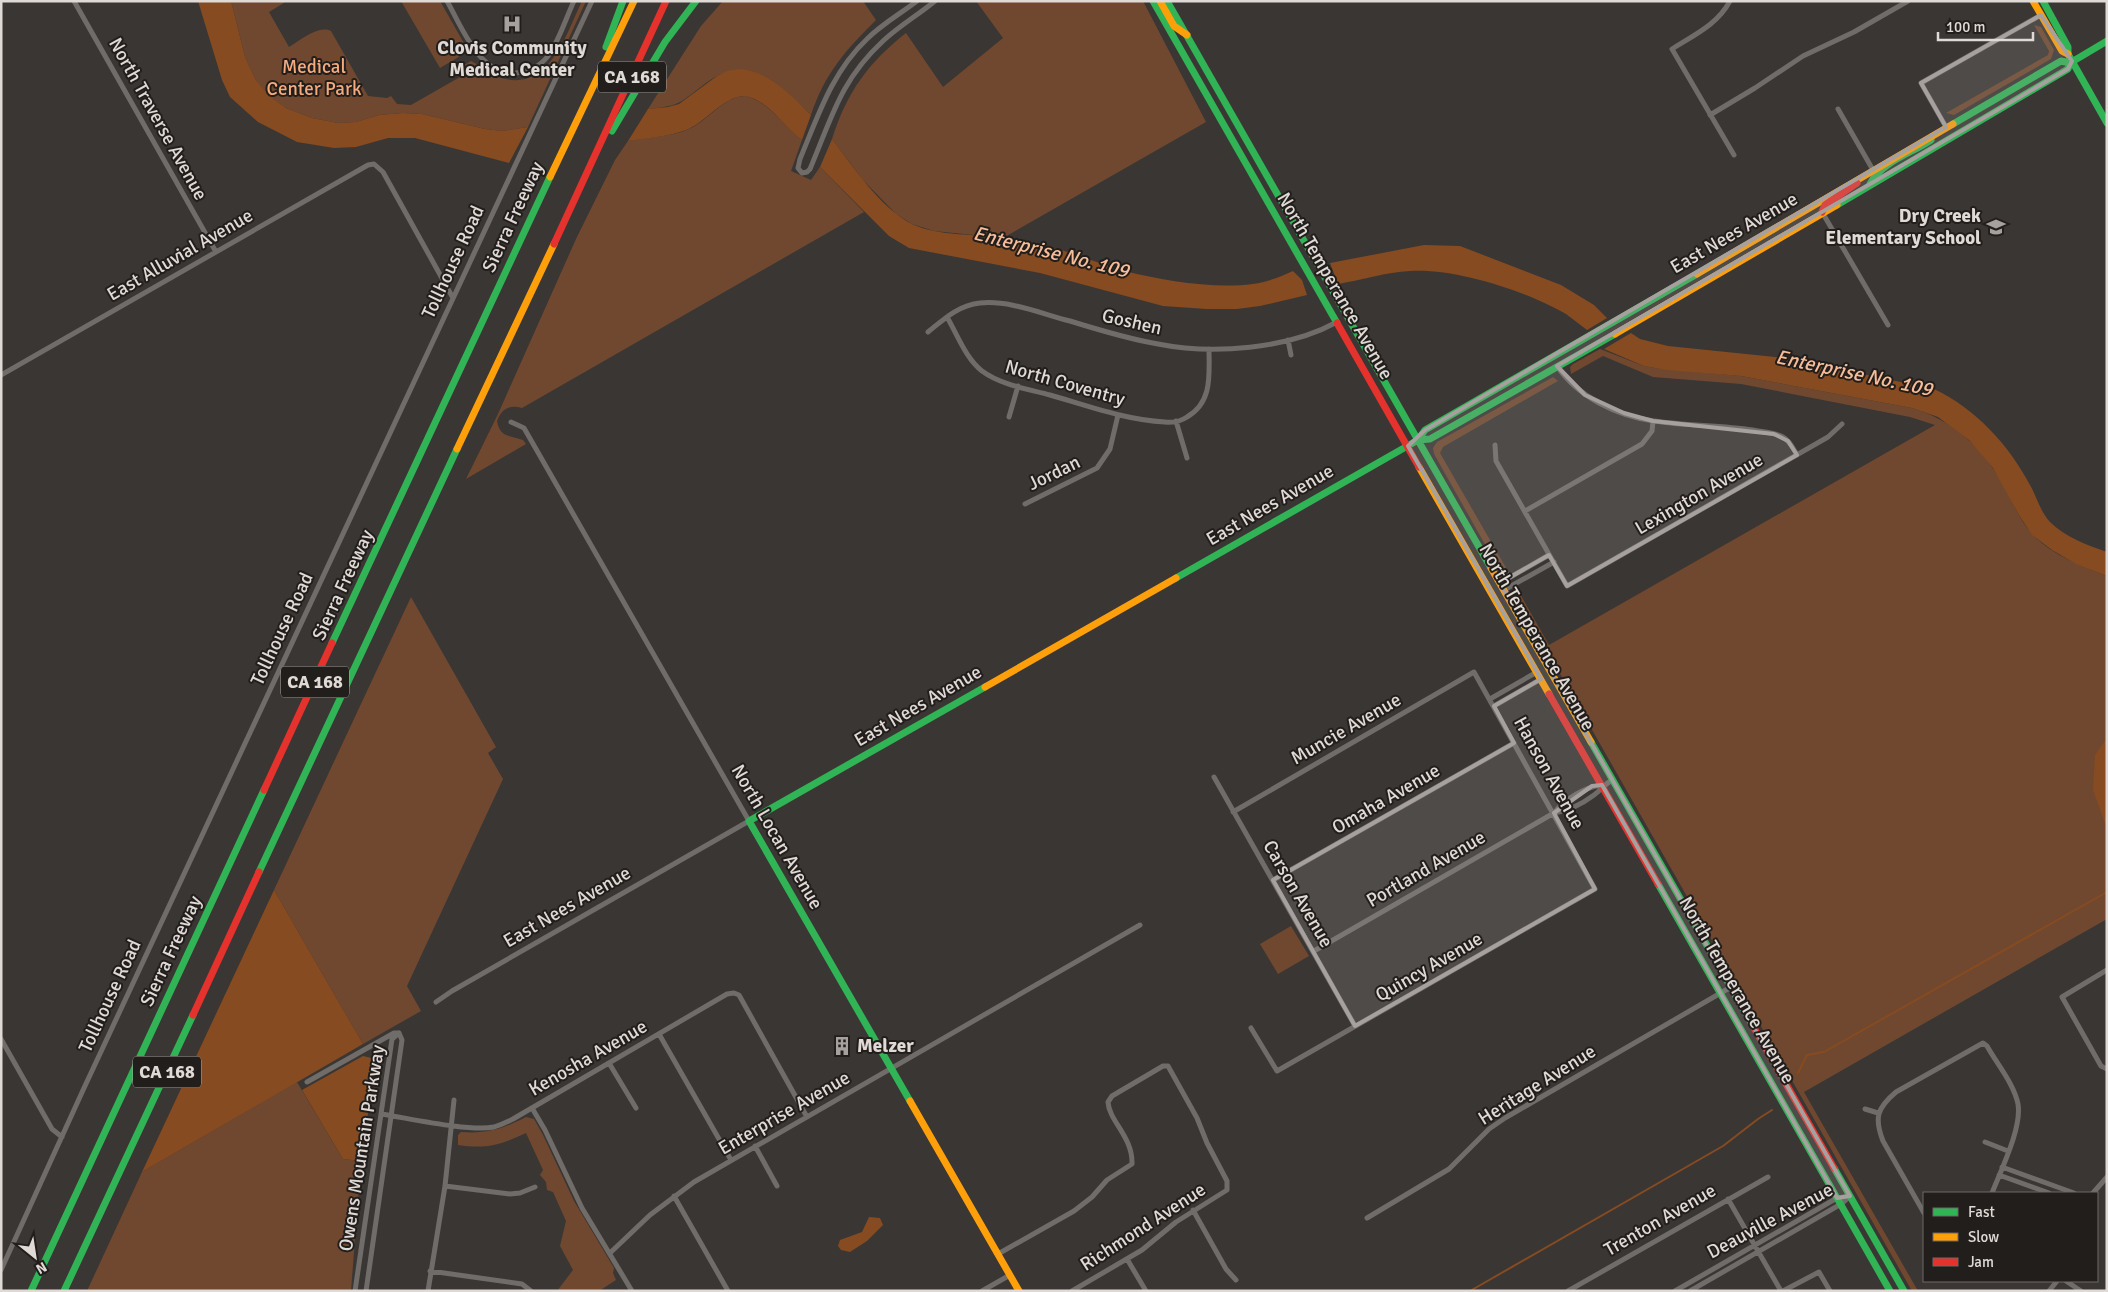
<svg xmlns="http://www.w3.org/2000/svg" width="2108" height="1292" viewBox="0 0 2108 1292" font-family="Signika,sans-serif">
  <style>
    .green { fill: #70482f }
    .water { fill: #864b21 }
    .lines { fill: none; stroke-linecap: round; stroke-linejoin: round }
    .stream { stroke: #864b21; stroke-width: 2 }
    .street { stroke: #706c6a; stroke-width: 5 }
    .fast { stroke: #30b455; stroke-width: 7 }
    .slow { stroke: #ff9f0a; stroke-width: 7 }
    .jam { stroke: #e5322d; stroke-width: 7 }
    .marked { fill: #a6a19e; fill-opacity: 0.2; stroke: #a6a19e; stroke-width: 4; stroke-linejoin: round }
    .labels { text-anchor: middle; dominant-baseline: central; stroke-width: 4; stroke-linejoin: round; paint-order: stroke }
    .shield { fill: #221e1b; stroke: #a7a29f; stroke-width: 1 }
    .shield-label { font-size: 18px; font-weight: bold; fill: #e0dad7 }
    .poi-label { font-size: 19px; font-weight: bold; fill: #e0dad7; stroke: #221e1b }
    .park-label { font-size: 19px; fill: #f6ab7c; stroke: #221e1b }
    .street-label { font-size: 19px; fill: #e0dad7; stroke: #221e1b }
    .water-label { font-size: 20px; font-style: italic; fill: #f6bd9a; stroke: #221e1b }
  </style>
  <rect width="100%" height="100%" fill="#3a3634"/>
  <path class="green" d="M 231,1 L 287,1 L 269,12 L 289,47 C 301,40 318,25 331,31 L 368,96 L 387,98 L 391,96 L 397,104 L 411,105 L 460,77 L 456,70 L 471,61 C 481,66 489,74 501,78 C 550,92 566,34 582,1 L 586,1 L 528,127 L 502,131 L 485,129 L 422,114 L 403,113 L 379,115 L 356,122 L 338,123 L 312,118 L 286,108 L 268,96 L 256,80 L 245,57 Z
    M 401,1 L 440,1 L 465,45 C 465,57 449,62 440,68 Z
    M 723,1 L 863,1 L 876,20 C 845,51 825,73 811,115 C 780,85 750,51 706,83 C 680,102 682,106 648,109 L 701,26 Z
    M 976,1 L 1143,1 L 1206,122 L 1003,238 L 934,231 L 912,224 L 896,214 L 863,180 L 832,139 C 847,92 868,63 906,33 L 943,87 L 1003,38 Z
    M 2034,25 L 2041,27 L 2054,50 L 2051,59 L 1954,115 L 1946,113 L 2048,55 L 2049,51 Z
    M 745,96 C 770,102 783,126 802,140 L 791,171 L 811,180 L 820,167 L 864,212 L 522,408 C 510,404 501,409 497,421 C 500,438 510,435 523,440 L 526,444 L 466,479 L 498,414 L 576,239 L 615,160 L 628,141 C 648,137 671,137 689,129 C 709,120 723,97 745,96 Z
    M 1600,349 L 1644,366 L 1656,368 L 1741,376 L 1912,408 C 1953,420 1983,448 2004,486 C 2013,502 2020,521 2033,535 C 2052,555 2082,566 2107,576 L 2107,919 L 1804,1092 L 1918,1291 L 1912,1291 L 1514,593 L 1516,587 L 1549,645 L 1935,425 L 1910,417 L 1741,384 L 1653,377 L 1603,356 L 1571,374 L 1570,367 L 1573,364 Z
    M 1553,377 L 1558,381 L 1443,447 L 1440,453 L 1509,573 L 1506,574 L 1500,571 L 1434,454 L 1433,448 L 1437,442 Z
    M 411,597 L 496,747 L 488,753 L 503,779 L 407,986 L 421,1011 L 363,1044 L 274,890 Z
    M 1291,926 L 1309,956 L 1278,974 L 1260,944 Z
    M 297,1082 L 343,1159 L 361,1161 L 351,1291 L 87,1291 L 142,1172 Z
    M 526,1117 L 534,1119 L 543,1135 L 574,1201 L 614,1268 L 613,1273 L 616,1280 L 599,1291 L 557,1291 L 573,1270 L 560,1246 L 566,1221 L 553,1192 L 547,1190 L 546,1182 L 540,1175 L 543,1170 L 526,1133 C 500,1145 487,1149 458,1145 L 458,1135 L 461,1132 C 487,1134 503,1129 526,1117 Z"/>
  <path class="water" d="M 198,1 L 231,1 L 245,57 L 256,80 L 269,96 L 286,108 L 312,118 L 338,123 L 356,122 L 379,115 L 403,113 L 422,114 L 485,129 L 502,131 L 528,127 L 509,163 L 415,138 L 388,138 L 356,147 L 334,148 L 297,142 L 258,122 L 230,97 L 222,80 Z
    M 739,69 C 768,70 791,95 811,115 L 802,140 C 785,128 773,106 752,98 C 730,88 706,123 686,130 C 668,137 647,138 628,141 L 648,109 L 668,107 L 679,104 L 717,76 L 727,71 Z
    M 832,139 C 853,166 880,208 912,224 C 940,237 975,233 1005,239 C 1026,243 1047,246 1068,252 C 1087,258 1106,266 1125,271 C 1164,281 1214,289 1253,284 C 1267,282 1280,277 1293,271 L 1302,280 L 1307,295 L 1260,306 L 1237,309 L 1207,309 L 1163,306 L 1040,273 L 909,248 L 889,236 L 820,167 Z
    M 1424,245 L 1460,246 L 1561,285 L 1594,305 L 1607,318 L 1587,330 C 1580,325 1573,319 1566,314 C 1527,291 1455,268 1410,271 C 1386,272 1362,280 1338,284 L 1330,263 Z
    M 1631,333 L 1640,339 L 1668,346 L 1786,358 L 1934,389 C 1975,408 2009,445 2030,485 C 2037,497 2040,511 2050,522 C 2065,537 2087,545 2107,552 L 2107,576 L 2076,564 L 2052,550 L 2032,535 L 2019,515 L 1993,468 L 1969,440 L 1938,417 L 1912,408 L 1741,376 L 1667,370 L 1644,366 L 1604,349 Z
    M 2107,738 L 2107,829 L 2093,790 L 2095,755 Z
    M 274,890 L 363,1044 L 142,1172 Z
    M 363,1056 L 376,1059 L 361,1161 L 343,1159 L 302,1090 Z
    M 869,1217 L 880,1218 L 883,1225 L 867,1241 L 850,1252 L 841,1250 L 838,1246 L 840,1240 L 862,1232 Z"/>
  <g class="lines">
    <path class="stream" d="M 1798,1073 L 1807,1055 L 1824,1052 L 2107,892
      M 1470,1291 L 1723,1146 L 1758,1119 L 1772,1110"/>
    <path class="street" d="M 74,1 L 216,252
      M 447,1 C 463,29 481,81 522,72 C 533,70 544,63 550,53 C 560,38 566,18 574,1
      M 917,1 C 900,14 882,24 867,39 C 832,72 818,116 800,159 L 798,168 L 802,173 L 807,172 L 810,169 C 832,117 840,81 883,41 C 899,26 918,15 935,1
      M 1730,1 C 1717,25 1694,35 1672,49 L 1734,155
      M 1838,109 L 1873,170
      M 1710,115 L 1755,88 L 1803,56 L 1854,32 L 1908,1
      M 1946,127 L 1921,83 L 2041,15
      M 1822,212 L 1888,325
      M 947,317 C 957,334 966,359 982,371 C 1001,385 1028,389 1050,395 C 1088,406 1126,420 1165,422 C 1173,423 1181,421 1187,417 C 1213,402 1209,374 1209,349
      M 928,332 C 944,319 959,305 980,303 C 1010,300 1042,314 1070,321 C 1099,330 1128,339 1158,344 C 1213,355 1288,349 1337,322
      M 1288,340 L 1291,355
      M 1557,366 C 1578,397 1617,416 1654,421 C 1687,426 1720,425 1753,430 C 1763,432 1774,432 1783,437 C 1790,441 1793,448 1797,455
      M 1,375 L 368,165 L 374,164 L 383,172 L 453,298
      M 1009,417 L 1018,386
      M 1176,421 L 1187,458
      M 1495,445 L 1496,461 L 1567,586 L 1828,437 L 1842,424
      M 1025,504 L 1097,468 L 1110,449 L 1118,415
      M 1525,511 L 1642,444 L 1652,431 L 1653,421
      M 1500,583 L 1549,555
      M 1504,590 L 1554,562
      M 1490,699 L 1537,672
      M 1494,706 L 1541,679
      M 1214,777 L 1355,1026
      M 1233,812 L 1474,672 L 1595,889 L 1277,1071 L 1251,1028
      M 1554,813 C 1565,799 1585,787 1602,785
      M 1273,880 L 1514,743
      M 1314,951 L 1554,813 C 1568,811 1582,804 1594,795 C 1601,790 1605,784 1612,780
      M 2107,970 L 2062,997 L 2101,1066 L 2107,1069
      M 436,1002 L 452,991 L 749,821 L 524,428 L 511,422
      M 659,1034 L 731,1160
      M 1,1039 L 52,1129 L 62,1137
      M 609,1063 L 636,1108
      M 307,1082 L 394,1033 L 398,1033
      M 532,1108 L 545,1130 L 582,1208 L 632,1291
      M 1865,1109 L 1878,1113
      M 381,1114 C 408,1118 469,1132 494,1127 C 500,1125 507,1122 513,1119 L 727,994 L 734,993 L 739,995 L 807,1117
      M 1985,1142 L 2008,1151
      M 755,1146 L 777,1186
      M 2002,1167 L 2074,1193
      M 1999,1175 L 2049,1193
      M 445,1186 L 510,1194 L 520,1193 L 535,1187
      M 2093,1193 L 2107,1177
      M 674,1196 L 728,1291
      M 1728,1199 L 1781,1291
      M 1193,1210 L 1226,1269 L 1236,1280
      M 1924,1213 L 1883,1141 C 1874,1118 1877,1108 1896,1092 L 1983,1043 L 1987,1046 C 1997,1064 2014,1084 2018,1104 C 2022,1128 2001,1170 1992,1193
      M 1367,1218 L 1449,1169 L 1489,1129 L 1505,1118 L 1731,987
      M 610,1253 L 650,1215 L 694,1182 L 1140,925
      M 998,1254 L 1074,1211 L 1092,1197 L 1107,1180 L 1132,1164 C 1133,1137 1109,1121 1108,1102 L 1112,1096 L 1163,1066 L 1168,1066 L 1197,1118 L 1207,1143 L 1227,1181 L 1227,1190 L 1176,1222 L 1142,1250 L 1072,1291
      M 1127,1259 L 1146,1291
      M 1,1270 L 84,1088 L 592,1
      M 430,1271 L 522,1284 L 531,1291
      M 2066,1281 L 2081,1291
      M 355,1291 L 392,1039 L 399,1033
      M 366,1291 L 402,1040 L 399,1033
      M 428,1291 L 445,1186 L 454,1100
      M 982,1291 L 1010,1275
      M 1568,1291 L 1768,1177
      M 1675,1291 L 1837,1198 L 1850,1196
      M 1690,1291 L 1841,1204 L 1849,1197
      M 1783,1291 L 1819,1272 L 1830,1291
      M 2049,1291 L 2057,1281"/>
    <path class="fast" d="M 1153,1 L 1337,323
      M 1167,1 L 1491,568
      M 2043,1 L 2068,47 L 2068,54 L 2107,123
      M 606,47 L 623,1
      M 1953,124 L 2061,61 L 2070,63 L 2107,41
      M 612,131 L 665,42 L 696,1
      M 1870,184 C 1881,162 1912,153 1931,140
      M 1837,205 L 2068,69 L 2070,63
      M 1418,440 L 1425,430 L 1697,274
      M 1176,578 L 1418,440 L 1430,439 L 1615,334
      M 332,643 L 550,177
      M 1591,742 L 1753,1026
      M 259,872 L 457,449
      M 1658,884 L 1890,1291
      M 910,1101 L 749,821 L 985,687
      M 1834,1168 L 1904,1291
      M 31,1291 L 264,790
      M 64,1291 L 193,1015"/>
    <path class="slow" d="M 1160,1 L 1174,26 L 1187,35
      M 2033,1 L 2062,51 L 2068,54
      M 550,177 L 634,1
      M 1697,274 L 1953,124
      M 1615,334 L 1837,205
      M 457,449 L 554,244
      M 1419,467 L 1549,694
      M 1491,568 L 1591,742
      M 985,687 L 1176,578
      M 910,1101 L 1019,1291"/>
    <path class="jam" d="M 1822,212 L 1825,205 L 1857,183
      M 554,244 L 666,1
      M 1337,323 L 1419,467
      M 1549,694 L 1658,884
      M 264,790 L 332,643
      M 193,1015 L 259,872
      M 1753,1026 L 1834,1168"/>
  </g>
  <path class="marked" d="M 2041,15 L 2072,61 L 2068,69 L 1557,366 L 1585,395 L 1624,413 L 1653,421 L 1774,434 L 1788,441 L 1797,455 L 1567,586 L 1549,555 L 1500,583 L 1850,1196 L 1837,1198 L 1602,785 L 1592,786 L 1554,813 L 1595,889 L 1355,1026 L 1273,880 L 1514,743 L 1494,706 L 1541,679 L 1408,446 L 1425,430 L 1946,127 L 1921,83 Z"/>
  <defs>
    <g id="hospital-bare" transform="scale(1.5)"><path d="M-5-5h3v3.5h4V-5h3V5h-3V1.5h-4V5h-3Z" fill="#a6a19e" stroke="#221e1b" stroke-width="2.5" paint-order="stroke"/></g>
    <g id="school-bare" transform="scale(1.5)"><path d="M0-5L7-2L0 1L-7-2ZM-4 1L0 2.5L4 1V4Q0 6-4 4Z" fill="#a6a19e" stroke="#221e1b" stroke-width="2.5" paint-order="stroke"/></g>
    <g id="building-bare" transform="scale(1.5)"><path d="M-4-6H4V6H1V3H-1V6H-4ZM-2.5-4.3h1.7v1.8h-1.7ZM.8-4.3h1.7v1.8H.8ZM-2.5-1h1.7V.8h-1.7ZM.8-1h1.7V.8H.8Z" fill="#a6a19e" stroke="#221e1b" stroke-width="2.5" paint-order="stroke"/></g>
  </defs>
  <g fill-rule="evenodd">
    <use href="#hospital-bare" x="512" y="24"/>
    <use href="#school-bare" x="1996" y="227"/>
    <use href="#building-bare" x="842" y="1046"/>
  </g>
  <g class="labels">
    <g class="shield">
      <rect x="598" y="61.5" width="68" height="31" rx="4"/>
      <rect x="281" y="666.5" width="68" height="31" rx="4"/>
      <rect x="133" y="1056.5" width="68" height="31" rx="4"/>
    </g>
    <g class="shield-label">
      <text x="632" y="77">CA 168</text>
      <text x="315" y="682">CA 168</text>
      <text x="167" y="1072">CA 168</text>
    </g>
    <g class="poi-label">
      <text x="512" y="48">Clovis Community<tspan x="512" dy="22">Medical Center</tspan></text>
      <text x="1981" y="216" text-anchor="end">Dry Creek<tspan x="1981" dy="22">Elementary School</tspan></text>
      <text x="857" y="1046" text-anchor="start">Melzer</text>
    </g>
    <g class="park-label">
      <text x="314" y="67">Medical<tspan x="314" dy="22">Center Park</tspan></text>
    </g>
    <g class="street-label">
      <text transform="translate(158 119) rotate(61)">North Traverse Avenue</text>
      <text transform="translate(513 217) rotate(-65)">Sierra Freeway</text>
      <text transform="translate(1734 233) rotate(-30)">East Nees Avenue</text>
      <text transform="translate(180 255) rotate(-30)">East Alluvial Avenue</text>
      <text transform="translate(453 262) rotate(-65)">Tollhouse Road</text>
      <text transform="translate(1335 286) rotate(60)">North Temperance Avenue</text>
      <text transform="translate(1132 322) rotate(13)">Goshen</text>
      <text transform="translate(1065 383) rotate(16)">North Coventry</text>
      <text transform="translate(1054 473) rotate(-26)">Jordan</text>
      <text transform="translate(1699 494) rotate(-30)">Lexington Avenue</text>
      <text transform="translate(1270 505) rotate(-30)">East Nees Avenue</text>
      <text transform="translate(343 585) rotate(-65)">Sierra Freeway</text>
      <text transform="translate(282 629) rotate(-65)">Tollhouse Road</text>
      <text transform="translate(1537 637) rotate(60)">North Temperance Avenue</text>
      <text transform="translate(918 706) rotate(-30)">East Nees Avenue</text>
      <text transform="translate(1346 729) rotate(-30)">Muncie Avenue</text>
      <text transform="translate(1549 773) rotate(61)">Hanson Avenue</text>
      <text transform="translate(1386 799) rotate(-30)">Omaha Avenue</text>
      <text transform="translate(777 837) rotate(60)">North Locan Avenue</text>
      <text transform="translate(1426 869) rotate(-30)">Portland Avenue</text>
      <text transform="translate(1298 894) rotate(60)">Carson Avenue</text>
      <text transform="translate(567 907) rotate(-30)">East Nees Avenue</text>
      <text transform="translate(171 951) rotate(-65)">Sierra Freeway</text>
      <text transform="translate(1429 967) rotate(-30)">Quincy Avenue</text>
      <text transform="translate(1737 990) rotate(60)">North Temperance Avenue</text>
      <text transform="translate(110 996) rotate(-65)">Tollhouse Road</text>
      <text transform="translate(588 1058) rotate(-30)">Kenosha Avenue</text>
      <text transform="translate(1537 1085) rotate(-32)">Heritage Avenue</text>
      <text transform="translate(784 1113) rotate(-30)">Enterprise Avenue</text>
      <text transform="translate(362 1148) rotate(-81)">Owens Mountain Parkway</text>
      <text transform="translate(1660 1220) rotate(-30)">Trenton Avenue</text>
      <text transform="translate(1770 1221) rotate(-28)">Deauville Avenue</text>
      <text transform="translate(1143 1227) rotate(-33)">Richmond Avenue</text>
    </g>
    <g class="water-label">
      <text transform="translate(1051 252) rotate(14)">Enterprise No. 109</text>
      <text transform="translate(1854 373) rotate(12)">Enterprise No. 109</text>
    </g>
  </g>
  <rect width="2108" height="1292" fill="none" stroke="#e0dad7" stroke-width="5"/>
  <rect x="1923" y="1192" width="175" height="90" fill="#221e1b" stroke="#6e6966"/>
  <rect x="1933" y="1208" width="25" height="8" fill="#30b455" stroke="#6e6966"/>
  <text x="1968" y="1217" font-size="15" fill="#e0dad7">Fast</text>
  <rect x="1933" y="1233" width="25" height="8" fill="#ff9f0a" stroke="#6e6966"/>
  <text x="1968" y="1242" font-size="15" fill="#e0dad7">Slow</text>
  <rect x="1933" y="1258" width="25" height="8" fill="#e5322d" stroke="#6e6966"/>
  <text x="1968" y="1267" font-size="15" fill="#e0dad7">Jam</text>
  <g transform="translate(35 1257) rotate(150)" stroke="#221e1b" stroke-width="4" paint-order="stroke">
  <path d="M0-4L9 19L0 12L-9 19Z" fill="#e0dad7"/>
  <text y="-8" font-size="14" font-weight="bold" text-anchor="middle" fill="#e0dad7">N</text>
  </g>
  <path d="M1938 32v8h95v-8" fill="none" stroke="#e0dad7" stroke-width="2.5"/>
  <text x="1946" y="32" font-size="15" fill="#e0dad7" stroke="#221e1b" stroke-width="4" paint-order="stroke">100 m</text>
</svg>
